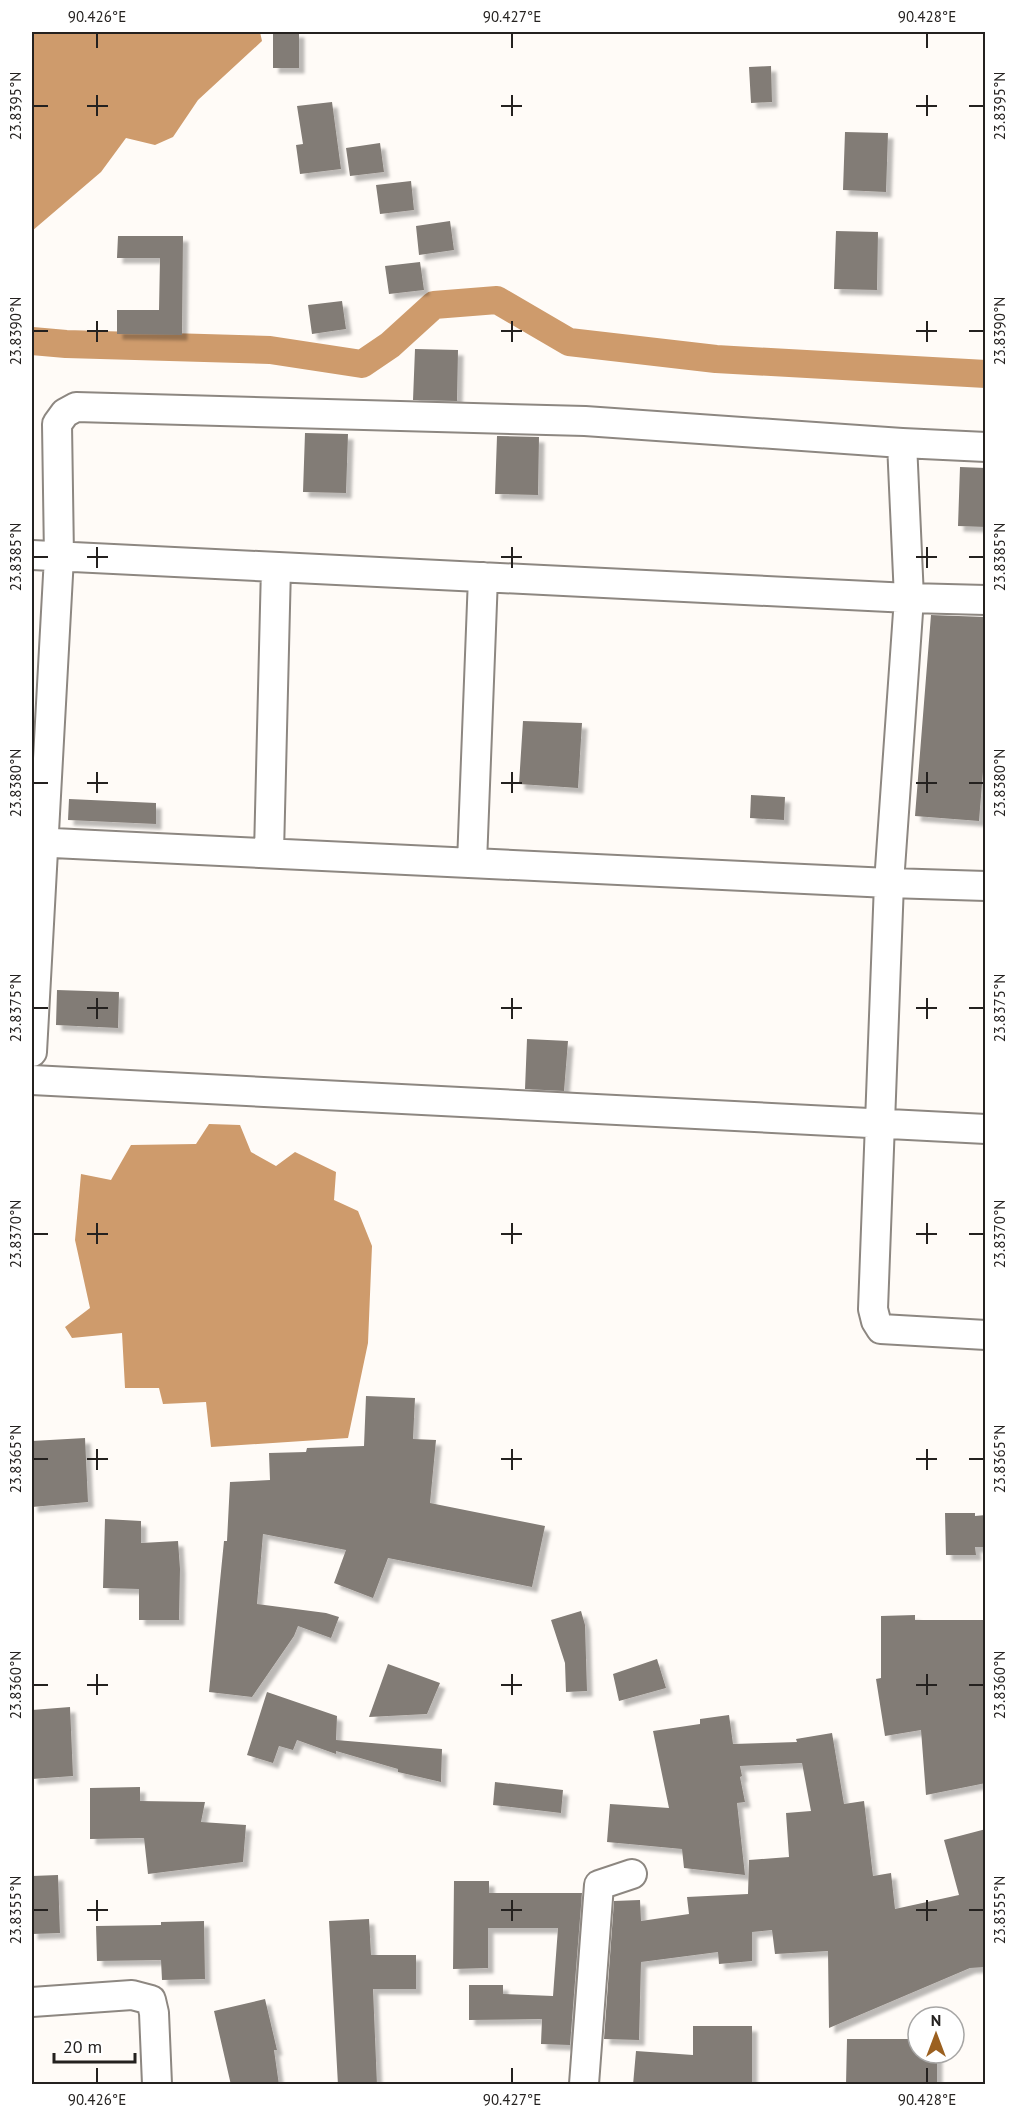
<svg xmlns="http://www.w3.org/2000/svg" width="1017" height="2116" viewBox="0 0 1017 2116" font-family="'PT Sans',sans-serif">
  <style>
    .water { fill: #ce9b6c }
    .lines { fill: none; stroke-linecap: round; stroke-linejoin: round }
    .canal { stroke: #ce9b6c; stroke-width: 28 }
    .building { fill: #827c76; filter: url(#shadow) }
    .street-casing { stroke: #8d8781; stroke-width: 32 }
    .street { stroke: #fff; stroke-width: 28 }
    .ticks { fill: none; stroke: #24211f; stroke-width: 2 }
    .neatline { fill: none; stroke: #24211f; stroke-width: 2 }
    .ticks-label { font-size: 15px; text-anchor: middle; fill: #24211f }
  </style>
  <defs>
    <filter id="shadow"><feDropShadow dx="5.5" dy="5.5" stdDeviation="1.5" flood-color="#0004"/></filter>
  </defs>
  <rect width="100%" height="100%" fill="#fffbf7"/>
  <path class="water" d="M 32,32 L 260,32 L 262,41 L 198,100 L 173,137 L 155,145 L 126,138 L 101,172 L 32,231 Z
    M 209,1124 L 240,1125 L 251,1152 L 276,1166 L 295,1152 L 336,1172 L 334,1200 L 358,1211 L 372,1246 L 368,1343 L 348,1438 L 211,1447 L 206,1402 L 163,1404 L 159,1388 L 125,1388 L 122,1333 L 72,1338 L 65,1327 L 90,1308 L 75,1240 L 81,1174 L 111,1180 L 131,1145 L 196,1144 Z"/>
  <g class="lines">
    <path class="canal" d="M 32,341 L 66,344 L 270,350 L 362,364 L 390,345 L 434,305 L 497,300 L 569,342 L 716,359 L 986,374"/>
  </g>
  <path class="building" d="M 273,32 L 299,32 L 299,68 L 273,68 Z
    M 771,66 L 772,102 L 751,103 L 749,67 Z
    M 332,102 L 341,169 L 300,174 L 296,145 L 303,144 L 297,106 Z
    M 845,132 L 888,133 L 886,192 L 843,190 Z
    M 380,143 L 384,172 L 350,176 L 346,148 Z
    M 411,181 L 414,210 L 380,214 L 376,185 Z
    M 450,221 L 454,250 L 419,255 L 416,226 Z
    M 836,231 L 878,232 L 877,290 L 834,289 Z
    M 118,236 L 183,236 L 182,335 L 117,334 L 117,310 L 159,310 L 160,258 L 117,258 Z
    M 420,262 L 424,290 L 389,294 L 385,266 Z
    M 342,301 L 346,329 L 312,334 L 308,305 Z
    M 415,349 L 458,350 L 457,401 L 413,400 Z
    M 305,433 L 348,434 L 346,493 L 303,492 Z
    M 497,436 L 539,437 L 538,495 L 495,494 Z
    M 960,467 L 986,468 L 986,527 L 958,526 Z
    M 931,615 L 986,617 L 986,735 L 979,821 L 915,816 Z
    M 523,721 L 582,723 L 578,788 L 519,784 Z
    M 751,795 L 785,797 L 784,820 L 750,818 Z
    M 69,799 L 156,803 L 156,824 L 68,820 Z
    M 57,990 L 119,992 L 118,1028 L 56,1025 Z
    M 527,1039 L 568,1041 L 564,1091 L 525,1089 Z
    M 366,1396 L 415,1398 L 413,1439 L 436,1440 L 430,1503 L 545,1526 L 532,1587 L 388,1558 L 373,1598 L 334,1583 L 346,1550 L 263,1534 L 257,1604 L 326,1613 L 339,1617 L 331,1638 L 298,1626 L 294,1636 L 252,1697 L 209,1692 L 224,1541 L 227,1541 L 230,1482 L 270,1480 L 269,1453 L 306,1452 L 307,1448 L 364,1446 Z
    M 85,1438 L 88,1502 L 32,1507 L 32,1441 Z
    M 945,1513 L 975,1513 L 975,1516 L 986,1515 L 986,1547 L 975,1547 L 976,1555 L 946,1555 Z
    M 105,1519 L 141,1521 L 141,1543 L 178,1541 L 180,1569 L 179,1620 L 139,1620 L 139,1589 L 103,1588 Z
    M 581,1611 L 585,1625 L 587,1691 L 566,1692 L 565,1663 L 551,1620 Z
    M 915,1615 L 915,1620 L 986,1620 L 986,1783 L 926,1795 L 921,1730 L 885,1736 L 876,1679 L 881,1678 L 881,1616 Z
    M 657,1659 L 666,1688 L 619,1701 L 613,1674 Z
    M 388,1664 L 440,1683 L 427,1714 L 369,1717 Z
    M 267,1692 L 337,1716 L 336,1740 L 442,1749 L 441,1782 L 398,1772 L 398,1769 L 336,1751 L 336,1754 L 297,1740 L 293,1750 L 279,1746 L 273,1763 L 247,1755 Z
    M 70,1707 L 73,1776 L 32,1779 L 32,1710 Z
    M 729,1715 L 733,1744 L 797,1742 L 796,1739 L 832,1733 L 844,1804 L 864,1801 L 873,1876 L 891,1873 L 895,1909 L 959,1895 L 944,1840 L 986,1829 L 986,1967 L 970,1968 L 829,2028 L 828,1951 L 775,1954 L 772,1930 L 752,1932 L 752,1961 L 719,1964 L 718,1952 L 641,1962 L 639,2040 L 604,2039 L 614,1901 L 640,1900 L 641,1921 L 689,1914 L 687,1897 L 748,1894 L 749,1860 L 789,1857 L 786,1813 L 811,1811 L 802,1763 L 740,1766 L 742,1776 L 740,1777 L 745,1802 L 737,1803 L 745,1875 L 684,1868 L 682,1849 L 607,1842 L 610,1804 L 669,1808 L 653,1731 L 700,1724 L 700,1719 Z
    M 495,1782 L 563,1790 L 561,1813 L 493,1805 Z
    M 140,1787 L 140,1801 L 205,1802 L 201,1822 L 246,1825 L 243,1862 L 148,1874 L 144,1838 L 90,1839 L 90,1788 Z
    M 58,1875 L 60,1933 L 32,1934 L 32,1876 Z
    M 454,1881 L 489,1881 L 489,1893 L 582,1893 L 570,2045 L 541,2044 L 542,2019 L 469,2020 L 469,1985 L 503,1985 L 503,1994 L 553,1996 L 558,1928 L 488,1928 L 488,1968 L 453,1969 Z
    M 369,1919 L 371,1955 L 416,1955 L 416,1989 L 373,1989 L 377,2085 L 338,2085 L 329,1921 Z
    M 204,1921 L 205,1979 L 162,1980 L 161,1960 L 97,1961 L 96,1926 L 161,1925 L 161,1922 Z
    M 265,1999 L 277,2050 L 274,2050 L 279,2085 L 231,2085 L 214,2011 Z
    M 693,2026 L 752,2026 L 752,2085 L 633,2085 L 636,2051 L 693,2055 Z
    M 847,2039 L 918,2039 L 918,2053 L 937,2053 L 937,2085 L 846,2085 Z"/>
  <g class="lines">
    <g class="street-casing">
      <path id="street" d="M 902,443 L 909,598 L 889,883 L 873,1309 L 876,1321 L 881,1329 L 986,1335
        M 32,555 L 909,598 L 986,600
        M 32,842 L 889,883 L 986,886
        M 269,853 L 276,567
        M 472,863 L 483,577
        M 32,1052 L 59,557 L 57,424 L 65,413 L 76,407 L 585,421 L 902,443 L 986,447
        M 32,1080 L 986,1129
        M 32,2002 L 132,1995 L 151,2000 L 154,2013 L 157,2084
        M 584,2084 L 599,1885 L 632,1874"/>
    </g>
    <use href="#street" class="street"/>
  </g>
  <path class="ticks" d="M 97,33 L 97,48M 512,33 L 512,48M 927,33 L 927,48M 97,95 L 97,116M 512,95 L 512,116M 927,95 L 927,116M 33,106 L 48,106M 87,106 L 108,106M 501,106 L 522,106M 916,106 L 937,106M 969,106 L 984,106M 97,321 L 97,342M 512,321 L 512,342M 927,321 L 927,342M 33,331 L 48,331M 87,331 L 108,331M 501,331 L 522,331M 916,331 L 937,331M 969,331 L 984,331M 97,547 L 97,568M 512,547 L 512,568M 927,547 L 927,568M 33,557 L 48,557M 87,557 L 108,557M 501,557 L 522,557M 916,557 L 937,557M 969,557 L 984,557M 97,772 L 97,793M 512,772 L 512,793M 927,772 L 927,793M 33,783 L 48,783M 87,783 L 108,783M 501,783 L 522,783M 916,783 L 937,783M 969,783 L 984,783M 97,998 L 97,1019M 512,998 L 512,1019M 927,998 L 927,1019M 33,1008 L 48,1008M 87,1008 L 108,1008M 501,1008 L 522,1008M 916,1008 L 937,1008M 969,1008 L 984,1008M 97,1223 L 97,1244M 512,1223 L 512,1244M 927,1223 L 927,1244M 33,1234 L 48,1234M 87,1234 L 108,1234M 501,1234 L 522,1234M 916,1234 L 937,1234M 969,1234 L 984,1234M 97,1449 L 97,1470M 512,1449 L 512,1470M 927,1449 L 927,1470M 33,1459 L 48,1459M 87,1459 L 108,1459M 501,1459 L 522,1459M 916,1459 L 937,1459M 969,1459 L 984,1459M 97,1674 L 97,1695M 512,1674 L 512,1695M 927,1674 L 927,1695M 33,1685 L 48,1685M 87,1685 L 108,1685M 501,1685 L 522,1685M 916,1685 L 937,1685M 969,1685 L 984,1685M 97,1900 L 97,1921M 512,1900 L 512,1921M 927,1900 L 927,1921M 33,1910 L 48,1910M 87,1910 L 108,1910M 501,1910 L 522,1910M 916,1910 L 937,1910M 969,1910 L 984,1910M 97,2068 L 97,2083M 512,2068 L 512,2083M 927,2068 L 927,2083"/>
  <rect width="1017" height="2116" fill="none" stroke="#ffffff" stroke-width="66"/>
  <g transform="translate(936 2035)"><circle r="28" fill="#ffffff" stroke="#a7a6a5" stroke-width="1.5"/>
  <path d="M0-4.5L10 22L0 15L-10 22Z" fill="#9b6020"/>
  <text y="-9" font-size="16" font-weight="bold" text-anchor="middle" fill="#24211f">N</text>
  </g>
  <path d="M54 2053v9h81v-9" fill="none" stroke="#24211f" stroke-width="3"/>
  <text x="63" y="2053" font-size="18" fill="#24211f" stroke="#ffffff" stroke-width="4.5" paint-order="stroke">20 m</text>
  <rect x="33" y="33" width="951" height="2050" class="neatline"/>
  <g class="ticks-label">
    <text x="97" y="22">90.426°E</text>
    <text x="512" y="22">90.427°E</text>
    <text x="927" y="22">90.428°E</text>
    <text transform="translate(16 106) rotate(-90)" y="5">23.8395°N</text>
    <text transform="translate(1000 106) rotate(-90)" y="5">23.8395°N</text>
    <text transform="translate(16 331) rotate(-90)" y="5">23.8390°N</text>
    <text transform="translate(1000 331) rotate(-90)" y="5">23.8390°N</text>
    <text transform="translate(16 557) rotate(-90)" y="5">23.8385°N</text>
    <text transform="translate(1000 557) rotate(-90)" y="5">23.8385°N</text>
    <text transform="translate(16 783) rotate(-90)" y="5">23.8380°N</text>
    <text transform="translate(1000 783) rotate(-90)" y="5">23.8380°N</text>
    <text transform="translate(16 1008) rotate(-90)" y="5">23.8375°N</text>
    <text transform="translate(1000 1008) rotate(-90)" y="5">23.8375°N</text>
    <text transform="translate(16 1234) rotate(-90)" y="5">23.8370°N</text>
    <text transform="translate(1000 1234) rotate(-90)" y="5">23.8370°N</text>
    <text transform="translate(16 1459) rotate(-90)" y="5">23.8365°N</text>
    <text transform="translate(1000 1459) rotate(-90)" y="5">23.8365°N</text>
    <text transform="translate(16 1685) rotate(-90)" y="5">23.8360°N</text>
    <text transform="translate(1000 1685) rotate(-90)" y="5">23.8360°N</text>
    <text transform="translate(16 1910) rotate(-90)" y="5">23.8355°N</text>
    <text transform="translate(1000 1910) rotate(-90)" y="5">23.8355°N</text>
    <text x="97" y="2105">90.426°E</text>
    <text x="512" y="2105">90.427°E</text>
    <text x="927" y="2105">90.428°E</text>
  </g>
</svg>
